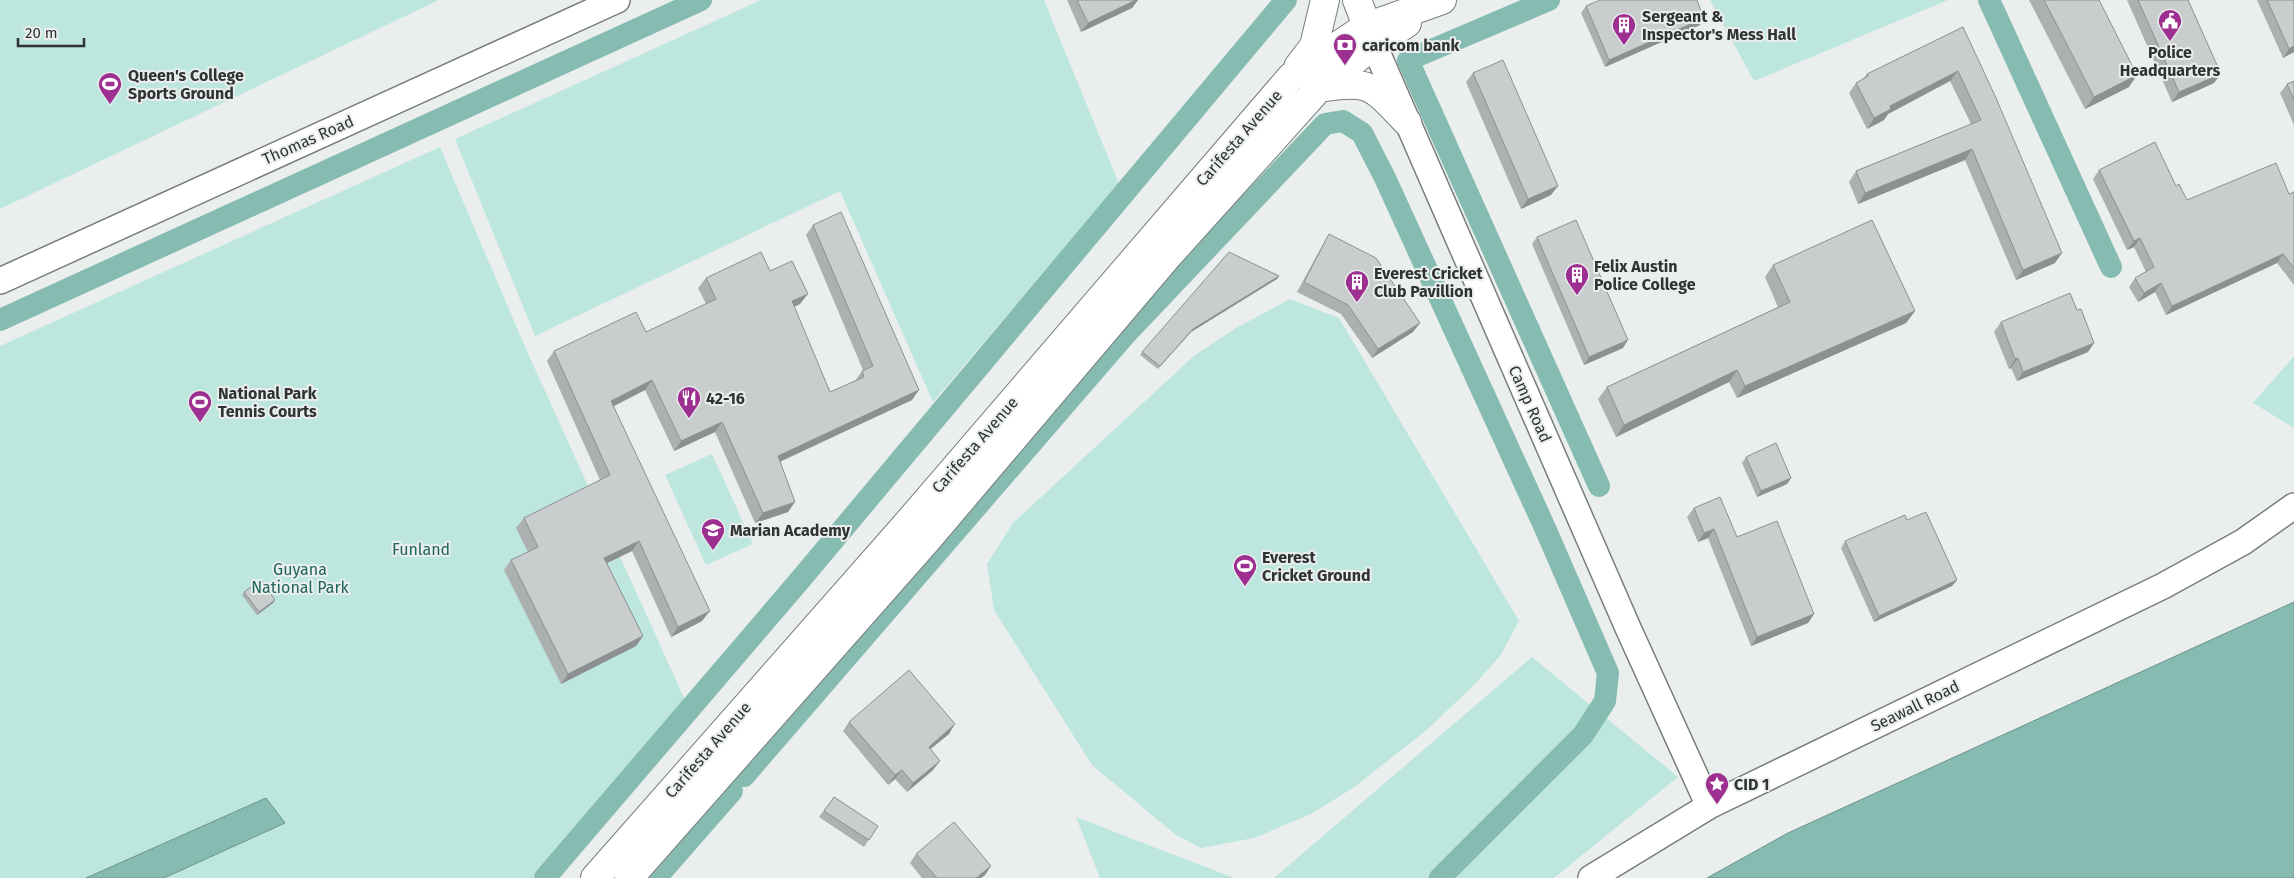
<svg xmlns="http://www.w3.org/2000/svg" width="2294" height="878" viewBox="0 0 2294 878" font-family="'Fira Sans',sans-serif">
  <style>
    .green { fill: #bde6de }
    .water { fill: #86bbb2; stroke: #6c928c }
    .lines { fill: none; stroke-linecap: round; stroke-linejoin: round }
    .canal { stroke: #86bbb2; stroke-width: 22 }
    .tertiary-casing { stroke: #787d7c; stroke-width: 28 }
    .secondary-casing { stroke: #787d7c; stroke-width: 30 }
    .tertiary { stroke: #fff; stroke-width: 25 }
    .secondary { stroke: #fff; stroke-width: 28 }
    .wall { fill: #adb0b0 }
    .shaded-wall { fill: #8d9090 }
    .building { fill: #c9cdcd; stroke: #8d9090 }
    .labels { text-anchor: middle; dominant-baseline: central; stroke-width: 4; stroke-linejoin: round; paint-order: stroke }
    .poi-label { font-size: 16px; font-weight: bold; fill: #313333; stroke: #eaefee; text-anchor: start }
    .street-label { font-size: 16px; fill: #313333; stroke: #eaefee }
    .park-label { font-size: 16px; fill: #1e645b; stroke: #eaefee }
  </style>
  <rect width="100%" height="100%" fill="#eaefee"/>
  <path class="green" d="M 0,0 L 439,0 L 0,209 Z
    M 761,0 L 1044,0 L 1119,184 L 933,402 L 840,191 L 535,336 L 455,139 Z
    M 1710,0 L 1948,0 L 1754,81 Z
    M 440,147 L 522,340 L 685,700 L 533,878 L 0,878 L 0,346 Z
    M 1290,299 L 1339,318 L 1519,621 L 1500,656 L 1475,684 L 1428,729 L 1353,788 L 1311,814 L 1254,838 L 1201,848 L 1176,835 L 1092,765 L 994,610 L 987,564 L 1013,523 L 1195,355 L 1236,328 Z
    M 2294,356 L 2294,428 L 2253,403 Z
    M 712,454 L 753,544 L 706,565 L 665,475 Z
    M 1532,657 L 1678,777 L 1554,878 L 1274,878 Z
    M 1076,817 L 1234,878 L 1100,878 Z"/>
  <path class="water" d="M 2294,602 L 2294,878 L 1707,878 L 1788,833 Z
    M 266,798 L 285,823 L 164,878 L 86,878 Z"/>
  <g class="lines">
    <path class="canal" d="M 1549,0 L 1408,60 L 1599,486
      M 1989,0 L 2111,267
      M 0,320 L 701,0
      M 744,776 L 1124,336 L 1325,124 L 1343,121 L 1362,133 L 1385,178 L 1545,528 L 1608,673 L 1605,701 L 1583,735 L 1440,878
      M 545,878 L 800,580 L 1286,0
      M 656,878 L 732,791"/>
    <g class="tertiary-casing">
      <path id="tertiary" d="M 1374,45 L 1628,628 L 1709,806
        M 0,281 L 617,0
        M 1591,878 L 1709,806 L 2163,586 L 2243,542 L 2294,506"/>
    </g>
    <g class="secondary-casing">
      <path id="secondary" d="M 1357,0 L 1374,44
        M 1298,67 L 1314,46 L 1325,0
        M 1319,88 C 1371,79 1372,86 1407,122
        M 595,878 L 906,525 L 1291,77 L 1366,27 L 1442,0
        M 629,878 L 927,540 L 1167,257 L 1319,88 L 1374,45 L 1407,23"/>
    </g>
    <use href="#tertiary" class="tertiary"/>
    <use href="#secondary" class="secondary"/>
  </g>
  <path class="wall" d="M 1067,0 L 1138,0 L 1132,8 L 1081,32 Z
    M 2029,0 L 2099,0 L 2129,87 L 2085,109 Z
    M 2127,0 L 2188,0 L 2214,83 L 2172,102 Z
    M 2257,0 L 2294,0 L 2294,52 L 2283,58 Z
    M 1586,6 L 1700,25 L 1605,67 L 1581,13 Z
    M 1963,27 L 2055,263 L 2016,280 L 1965,160 L 1858,204 L 1849,182 L 1856,171 L 1971,124 L 1950,81 L 1888,114 L 1884,120 L 1867,129 L 1849,93 L 1856,83 L 1864,78 L 1867,74 Z
    M 1473,73 L 1551,195 L 1521,209 L 1466,82 Z
    M 2294,81 L 2294,125 L 2280,93 L 2287,84 Z
    M 2099,170 L 2176,186 L 2187,200 L 2289,194 L 2294,192 L 2294,285 L 2277,263 L 2166,315 L 2155,292 L 2138,302 L 2129,287 L 2135,278 L 2146,272 L 2134,247 L 2127,250 L 2093,179 Z
    M 813,225 L 912,400 L 780,462 L 788,512 L 755,523 L 715,432 L 674,451 L 645,390 L 614,406 L 702,621 L 671,637 L 632,551 L 607,563 L 643,636 L 636,646 L 561,684 L 504,570 L 511,560 L 528,552 L 516,528 L 524,518 L 600,480 L 547,361 L 554,351 L 646,332 L 706,304 L 698,288 L 706,278 L 770,271 L 800,304 L 794,307 L 830,392 L 855,381 L 862,371 L 863,370 L 806,235 Z
    M 1329,234 L 1413,332 L 1372,358 L 1341,314 L 1297,292 L 1323,244 Z
    M 1537,237 L 1623,348 L 1584,365 L 1532,244 Z
    M 1773,265 L 1915,311 L 1906,323 L 1737,398 L 1729,382 L 1616,437 L 1598,399 L 1607,387 L 1778,307 L 1765,277 Z
    M 1279,276 L 1277,279 L 1191,332 L 1158,369 L 1140,355 L 1142,352 Z
    M 2001,322 L 2088,352 L 2017,381 L 2011,368 L 2009,369 L 1994,332 Z
    M 1746,457 L 1791,478 L 1787,484 L 1757,497 L 1742,463 Z
    M 1694,508 L 1737,537 L 1814,614 L 1808,623 L 1751,646 L 1708,538 L 1698,542 L 1687,517 Z
    M 1907,520 L 1957,580 L 1952,586 L 1874,622 L 1841,548 L 1845,541 Z
    M 244,592 L 275,600 L 273,603 L 257,615 L 242,595 Z
    M 849,722 L 949,734 L 930,749 L 933,770 L 907,792 L 895,779 L 888,785 L 843,731 Z
    M 834,797 L 878,826 L 864,847 L 819,817 Z
    M 916,854 L 991,866 L 985,875 L 981,878 L 922,878 L 910,863 Z"/>
  <path class="shaded-wall" d="M 1136,0 L 1138,0 L 1132,8 L 1081,32 L 1088,23 Z
    M 1704,18 L 1700,25 L 1605,67 L 1609,60 Z
    M 2294,46 L 2294,52 L 2283,58 L 2289,49 Z
    M 1958,71 L 1950,81 L 1888,114 L 1884,120 L 1867,129 L 1874,118 L 1890,106 Z
    M 2221,74 L 2214,83 L 2172,102 L 2179,92 Z
    M 2137,75 L 2129,87 L 2085,109 L 2094,97 Z
    M 1972,149 L 1965,160 L 1858,204 L 1865,193 Z
    M 1558,186 L 1551,195 L 1521,209 L 1528,199 Z
    M 2140,238 L 2134,247 L 2127,250 L 2134,241 Z
    M 2062,253 L 2055,263 L 2016,280 L 2023,270 Z
    M 2283,254 L 2277,263 L 2166,315 L 2172,306 Z
    M 1279,276 L 1277,279 L 1191,332 L 1158,369 L 1193,329 Z
    M 2161,283 L 2155,292 L 2138,302 L 2144,293 Z
    M 808,294 L 800,304 L 785,311 L 792,301 Z
    M 1915,311 L 1906,323 L 1737,398 L 1745,386 Z
    M 1420,323 L 1413,332 L 1372,358 L 1378,349 Z
    M 1628,340 L 1623,348 L 1584,365 L 1589,357 Z
    M 2094,343 L 2088,352 L 2017,381 L 2023,372 Z
    M 2018,358 L 2011,368 L 2009,369 L 2015,359 Z
    M 1737,370 L 1729,382 L 1616,437 L 1624,425 Z
    M 652,380 L 645,390 L 604,411 L 611,401 Z
    M 919,390 L 912,400 L 770,466 L 778,456 Z
    M 722,422 L 715,432 L 674,451 L 681,441 Z
    M 1791,478 L 1787,484 L 1757,497 L 1761,491 Z
    M 795,502 L 788,512 L 755,523 L 763,513 Z
    M 1714,529 L 1708,538 L 1698,542 L 1704,533 Z
    M 639,541 L 632,551 L 597,568 L 604,558 Z
    M 1957,580 L 1952,586 L 1874,622 L 1879,616 Z
    M 275,600 L 273,603 L 257,615 L 259,612 Z
    M 710,611 L 702,621 L 671,637 L 678,627 Z
    M 1814,614 L 1808,623 L 1751,646 L 1757,637 Z
    M 643,636 L 636,646 L 561,684 L 568,674 Z
    M 955,724 L 949,734 L 922,756 L 929,747 Z
    M 940,761 L 933,770 L 907,792 L 913,783 Z
    M 902,770 L 895,779 L 888,785 L 895,775 Z
    M 991,866 L 985,875 L 981,878 L 976,878 Z"/>
  <path class="building" d="M 1077,0 L 1136,0 L 1088,23 Z
    M 1600,0 L 1697,0 L 1704,18 L 1609,60 L 1586,6 Z
    M 2044,0 L 2099,0 L 2137,75 L 2094,97 Z
    M 2138,0 L 2188,0 L 2221,74 L 2179,92 Z
    M 2267,0 L 2294,0 L 2294,46 L 2289,49 Z
    M 1963,27 L 1996,98 L 2062,253 L 2023,270 L 1972,149 L 1865,193 L 1856,171 L 1981,120 L 1958,71 L 1890,106 L 1891,109 L 1874,118 L 1856,83 L 1868,76 L 1867,74 Z
    M 1503,60 L 1558,186 L 1528,199 L 1473,73 Z
    M 2294,81 L 2294,100 L 2287,84 Z
    M 2155,142 L 2176,186 L 2179,184 L 2187,200 L 2276,163 L 2289,194 L 2294,192 L 2294,268 L 2283,254 L 2172,306 L 2161,283 L 2144,293 L 2135,278 L 2154,267 L 2140,238 L 2134,241 L 2099,170 Z
    M 841,212 L 919,390 L 778,456 L 795,502 L 763,513 L 722,422 L 681,441 L 652,380 L 611,401 L 710,611 L 678,627 L 639,541 L 604,558 L 643,636 L 568,674 L 511,560 L 538,547 L 524,518 L 610,475 L 554,351 L 636,312 L 646,332 L 716,299 L 706,278 L 761,252 L 770,271 L 792,261 L 808,294 L 792,301 L 830,392 L 864,377 L 862,371 L 873,366 L 813,225 Z
    M 1576,220 L 1628,340 L 1589,357 L 1537,237 Z
    M 1872,220 L 1915,311 L 1745,386 L 1737,370 L 1624,425 L 1607,387 L 1790,302 L 1773,265 Z
    M 1329,234 L 1376,258 L 1420,323 L 1378,349 L 1348,305 L 1304,282 Z
    M 1229,252 L 1279,276 L 1193,329 L 1160,366 L 1142,352 Z
    M 2070,293 L 2077,310 L 2081,309 L 2094,343 L 2023,372 L 2018,358 L 2015,359 L 2001,322 Z
    M 1776,443 L 1791,478 L 1761,491 L 1746,457 Z
    M 1720,497 L 1737,537 L 1777,521 L 1814,614 L 1757,637 L 1714,529 L 1704,533 L 1694,508 Z
    M 1926,512 L 1957,580 L 1879,616 L 1845,541 L 1905,515 L 1907,520 Z
    M 261,580 L 275,600 L 259,612 L 244,592 Z
    M 909,670 L 955,724 L 929,747 L 940,761 L 913,783 L 902,770 L 895,775 L 849,722 Z
    M 834,797 L 878,826 L 869,840 L 824,811 Z
    M 954,822 L 991,866 L 976,878 L 937,878 L 916,854 Z"/>
  <defs>
    <g id="civic-pin" transform="scale(1.25)"><path d="M0 17L-7.5 6A9.5 9.5 0 1 1 7.5 6Z" fill="#9c2f8f" stroke="#eaefee"/><path d="M-.6-6.5H3V-4.5H.6V-3L4-1V1h2V6H-6V1h2V-1L-.6-3ZM-1.2 2.5V6h2.4V2.5Z" fill="#fff"/></g>
    <g id="building-pin" transform="scale(1.25)"><path d="M0 17L-7.5 6A9.5 9.5 0 1 1 7.5 6Z" fill="#9c2f8f" stroke="#eaefee"/><path d="M-4-6H4V6H1V3H-1V6H-4ZM-2.5-4.3h1.7v1.8h-1.7ZM.8-4.3h1.7v1.8H.8ZM-2.5-1h1.7V.8h-1.7ZM.8-1h1.7V.8H.8Z" fill="#fff"/></g>
    <g id="bank-pin" transform="scale(1.25)"><path d="M0 17L-7.5 6A9.5 9.5 0 1 1 7.5 6Z" fill="#9c2f8f" stroke="#eaefee"/><path d="M-6-4H6V4H-6ZM0-2.3a2.3 2.3 0 1 0 0 4.6a2.3 2.3 0 1 0 0-4.6Z" fill="#fff"/></g>
    <g id="stadium-pin" transform="scale(1.25)"><path d="M0 17L-7.5 6A9.5 9.5 0 1 1 7.5 6Z" fill="#9c2f8f" stroke="#eaefee"/><path d="M0-5a6.5 5 0 1 0 0 10a6.5 5 0 1 0 0-10ZM-3.5-1.8h7v3.6h-7Z" fill="#fff"/></g>
    <g id="restaurant-pin" transform="scale(1.25)"><path d="M0 17L-7.5 6A9.5 9.5 0 1 1 7.5 6Z" fill="#9c2f8f" stroke="#eaefee"/><path d="M-5-6h1v4h1v-4h1v4h1v-4h1v5L-1.5 .5V6h-2V.5L-5-1ZM5-6V6H3V1.5H1.5Q1.5-4 5-6Z" fill="#fff"/></g>
    <g id="school-pin" transform="scale(1.25)"><path d="M0 17L-7.5 6A9.5 9.5 0 1 1 7.5 6Z" fill="#9c2f8f" stroke="#eaefee"/><path d="M0-5L7-2L0 1L-7-2ZM-4 1L0 2.5L4 1V4Q0 6-4 4Z" fill="#fff"/></g>
    <g id="sight-pin" transform="scale(1.25)"><path d="M0 17L-7.5 6A9.5 9.5 0 1 1 7.5 6Z" fill="#9c2f8f" stroke="#eaefee"/><path d="M0-6L1.8-2.2L6-1.7L2.9 1.2L3.7 5.4L0 3.3L-3.7 5.4L-2.9 1.2L-6-1.7L-1.8-2.2Z" fill="#fff"/></g>
  </defs>
  <g fill-rule="evenodd">
    <use href="#civic-pin" x="2170" y="21"/>
    <use href="#building-pin" x="1624" y="25"/>
    <use href="#bank-pin" x="1345" y="45"/>
    <use href="#stadium-pin" x="110" y="84"/>
    <use href="#building-pin" x="1577" y="275"/>
    <use href="#building-pin" x="1357" y="282"/>
    <use href="#restaurant-pin" x="689" y="398"/>
    <use href="#stadium-pin" x="200" y="402"/>
    <use href="#school-pin" x="713" y="530"/>
    <use href="#stadium-pin" x="1245" y="566"/>
    <use href="#sight-pin" x="1717" y="784"/>
  </g>
  <g class="labels">
    <g class="poi-label">
      <text x="1642" y="16">Sergeant &amp;<tspan x="1642" dy="18">Inspector's Mess Hall</tspan></text>
      <text x="1362" y="45">caricom bank</text>
      <text x="2170" y="52" text-anchor="middle">Police<tspan x="2170" dy="18">Headquarters</tspan></text>
      <text x="128" y="75">Queen's College<tspan x="128" dy="18">Sports Ground</tspan></text>
      <text x="1594" y="266">Felix Austin<tspan x="1594" dy="18">Police College</tspan></text>
      <text x="1374" y="273">Everest Cricket<tspan x="1374" dy="18">Club Pavillion</tspan></text>
      <text x="218" y="393">National Park<tspan x="218" dy="18">Tennis Courts</tspan></text>
      <text x="706" y="398">42-16</text>
      <text x="730" y="530">Marian Academy</text>
      <text x="1262" y="557">Everest<tspan x="1262" dy="18">Cricket Ground</tspan></text>
      <text x="1734" y="784">CID 1</text>
    </g>
    <g class="street-label">
      <text transform="translate(1239 138) rotate(-49)">Carifesta Avenue</text>
      <text transform="translate(308 140) rotate(-24)">Thomas Road</text>
      <text transform="translate(1530 404) rotate(66)">Camp Road</text>
      <text transform="translate(975 445) rotate(-49)">Carifesta Avenue</text>
      <text transform="translate(1915 706) rotate(-26)">Seawall Road</text>
      <text transform="translate(708 750) rotate(-49)">Carifesta Avenue</text>
    </g>
    <g class="park-label">
      <text x="421" y="549">Funland</text>
      <text x="300" y="569">Guyana<tspan x="300" dy="18">National Park</tspan></text>
    </g>
  </g>
  <path d="M18 38v8h66v-8" fill="none" stroke="#313333" stroke-width="2.5"/>
  <text x="25" y="38" font-size="15" fill="#313333" stroke="#eaefee" stroke-width="4" paint-order="stroke">20 m</text>
</svg>
